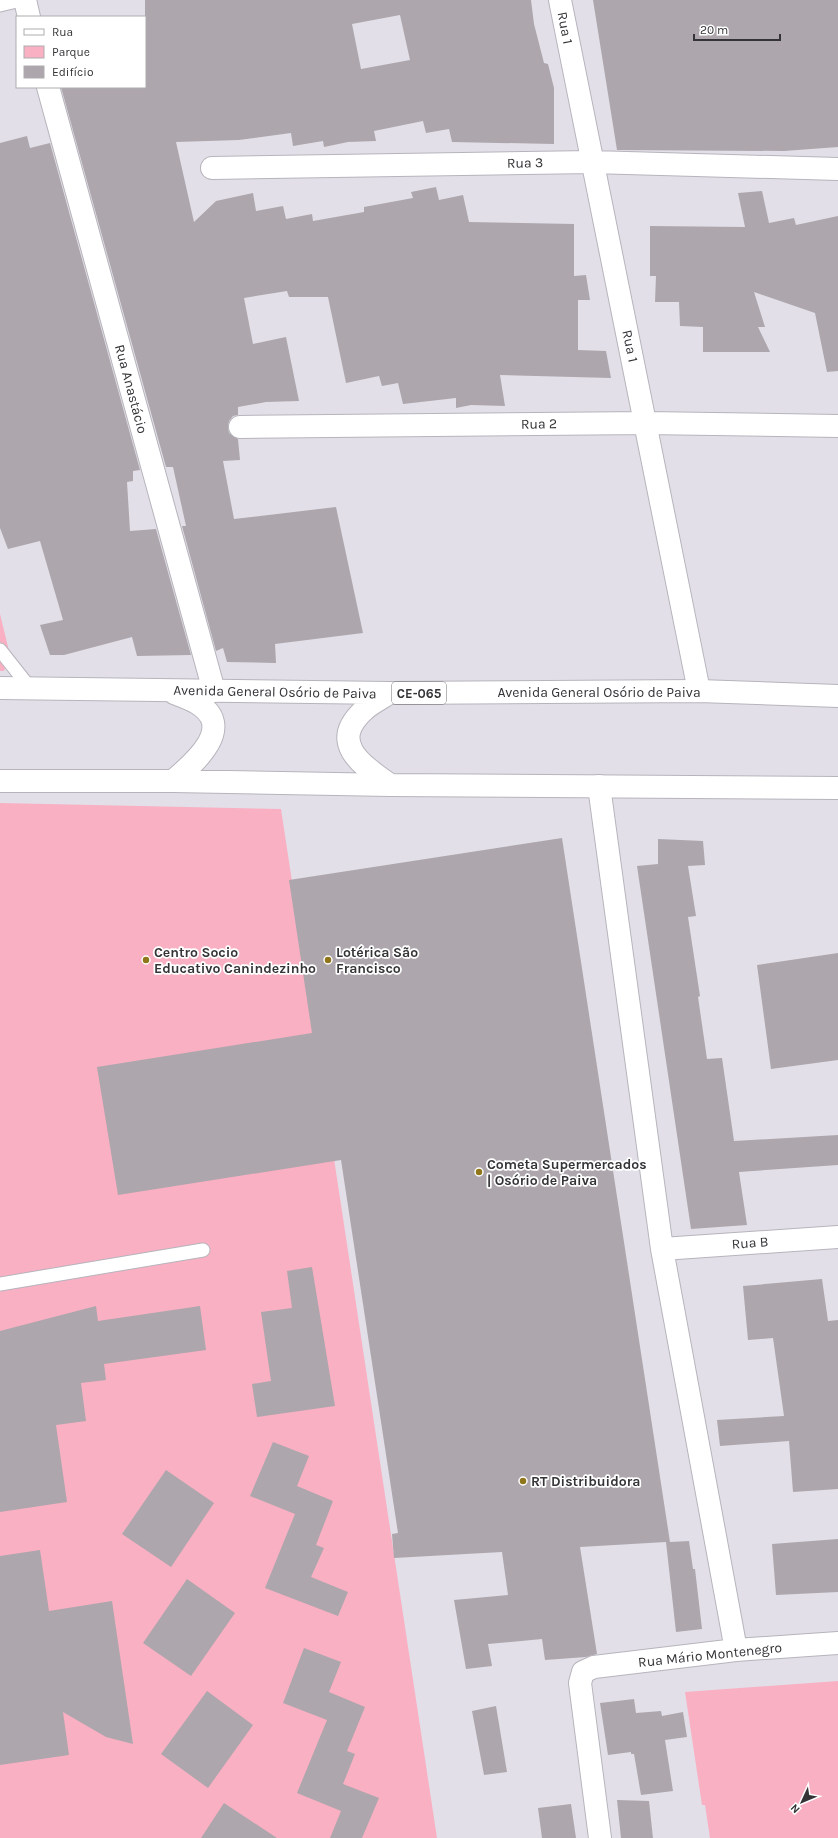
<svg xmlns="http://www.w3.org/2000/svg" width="838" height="1838" viewBox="0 0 838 1838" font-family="Karla,sans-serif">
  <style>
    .green { fill: #f9b0c3 }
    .building { fill: #ada6ac; fill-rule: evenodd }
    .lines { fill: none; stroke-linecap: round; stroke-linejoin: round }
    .service-casing { stroke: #b7b4bc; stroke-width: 15 }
    .minor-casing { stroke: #b7b4bc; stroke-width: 24 }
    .primary-casing { stroke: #b7b4bc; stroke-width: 24 }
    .service { stroke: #fff; stroke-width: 13 }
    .minor { stroke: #fff; stroke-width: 22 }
    .primary { stroke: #fff; stroke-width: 22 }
    .poi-dot { fill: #90761b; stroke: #fff; stroke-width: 1.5 }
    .labels { text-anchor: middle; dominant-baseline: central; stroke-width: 3.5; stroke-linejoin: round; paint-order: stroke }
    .shield { fill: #fff; stroke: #717072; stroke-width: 1 }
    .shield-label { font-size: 13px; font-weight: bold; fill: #343336 }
    .street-label { font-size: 14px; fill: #343336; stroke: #fff }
    .poi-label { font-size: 14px; font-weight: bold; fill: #343336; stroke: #fff; text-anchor: start }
  </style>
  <rect width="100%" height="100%" fill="#e2dfe8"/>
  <path class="green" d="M 0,614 L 10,655 L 4,671 L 0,671 Z
    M 0,803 L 281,809 L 437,1838 L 0,1838 Z
    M 838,1681 L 838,1838 L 710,1838 L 705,1805 L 702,1805 L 685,1692 Z"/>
  <path class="building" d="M 145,0 L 531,0 L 534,24 L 544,63 L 548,64 L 554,88 L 554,144 L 452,142 L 449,129 L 426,133 L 423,121 L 374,131 L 376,141 L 348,142 L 324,147 L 323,141 L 293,146 L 291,133 L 239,140 L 176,142 L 194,222 L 216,201 L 253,193 L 256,211 L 283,206 L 286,219 L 312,214 L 313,221 L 364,212 L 364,207 L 413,198 L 411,192 L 436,187 L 439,200 L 463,195 L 469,222 L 574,224 L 574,276 L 586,275 L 590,300 L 578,300 L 578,350 L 606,351 L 611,378 L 500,375 L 505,406 L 471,405 L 456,408 L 456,398 L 403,404 L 398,383 L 382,386 L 379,376 L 346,383 L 328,297 L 289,297 L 287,291 L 244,298 L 253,344 L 286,337 L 299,401 L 266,402 L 238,407 L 238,415 L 233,416 L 229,421 L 228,427 L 229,433 L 238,439 L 240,460 L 223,461 L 234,519 L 336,507 L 363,633 L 275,644 L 276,663 L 227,662 L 223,648 L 216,651 L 182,526 L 186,526 L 173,467 L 166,467 L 61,87 L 145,87 ZM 400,15 L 410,60 L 361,69 L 352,24 Z
    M 593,0 L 838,0 L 838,147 L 784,151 L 617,150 Z
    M 27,136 L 30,148 L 50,143 L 140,470 L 133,471 L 133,481 L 127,482 L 130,531 L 156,529 L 191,655 L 137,656 L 132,637 L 64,655 L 50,655 L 40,625 L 63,620 L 40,541 L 8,549 L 0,528 L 0,143 Z
    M 762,191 L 769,223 L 794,218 L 796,225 L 838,216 L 838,371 L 827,372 L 815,313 L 754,292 L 765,327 L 758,327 L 770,352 L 703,352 L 703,327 L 680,326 L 679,302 L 655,302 L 656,276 L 650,276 L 650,226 L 745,227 L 738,193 Z
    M 562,838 L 670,1542 L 689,1541 L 693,1569 L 695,1569 L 702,1629 L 676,1632 L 666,1542 L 580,1547 L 597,1654 L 586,1657 L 545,1660 L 542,1639 L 488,1644 L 492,1666 L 466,1669 L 454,1600 L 508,1595 L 502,1552 L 394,1558 L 392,1534 L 398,1533 L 341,1160 L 118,1195 L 97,1067 L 312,1033 L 289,880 Z
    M 658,839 L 703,841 L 705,865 L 688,866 L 696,916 L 688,917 L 700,996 L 698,997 L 707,1059 L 722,1058 L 734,1141 L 838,1135 L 838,1165 L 739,1172 L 747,1225 L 691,1229 L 637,866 L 658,864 Z
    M 838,953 L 838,1060 L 771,1069 L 757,965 Z
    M 312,1267 L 335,1406 L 257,1417 L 252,1384 L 271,1381 L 261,1312 L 292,1308 L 287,1271 Z
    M 822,1279 L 828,1321 L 838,1320 L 838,1489 L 793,1492 L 789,1441 L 720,1446 L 717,1420 L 784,1416 L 773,1338 L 748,1340 L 743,1286 Z
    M 96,1306 L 98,1321 L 200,1306 L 206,1350 L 104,1364 L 106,1380 L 81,1383 L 86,1421 L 56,1425 L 67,1502 L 0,1512 L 0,1331 Z
    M 273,1442 L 309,1456 L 297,1486 L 333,1501 L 316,1545 L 324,1548 L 311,1577 L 348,1592 L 338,1616 L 265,1588 L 295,1514 L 250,1496 Z
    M 166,1470 L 214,1503 L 171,1567 L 122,1534 Z
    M 838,1539 L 838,1592 L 776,1595 L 772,1544 Z
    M 40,1550 L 49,1611 L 112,1601 L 133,1744 L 106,1737 L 63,1712 L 69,1755 L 0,1765 L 0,1556 Z
    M 187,1579 L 235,1613 L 191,1676 L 143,1643 Z
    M 304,1648 L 341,1662 L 329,1692 L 365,1707 L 347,1751 L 355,1754 L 343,1784 L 379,1798 L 362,1838 L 330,1838 L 341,1811 L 297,1793 L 327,1720 L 283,1703 Z
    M 207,1691 L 253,1725 L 208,1788 L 161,1754 Z
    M 634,1699 L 636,1713 L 661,1711 L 662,1716 L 683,1712 L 687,1737 L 665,1740 L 673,1791 L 641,1795 L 634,1754 L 631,1754 L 631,1752 L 608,1755 L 600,1703 Z
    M 496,1706 L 507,1772 L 484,1775 L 472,1711 Z
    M 617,1800 L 649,1801 L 653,1838 L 621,1838 Z
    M 224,1803 L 277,1838 L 201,1838 Z
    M 571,1804 L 576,1838 L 542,1838 L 538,1808 Z"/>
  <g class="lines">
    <g class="service-casing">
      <path id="service" d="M 0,5 L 21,0
        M 0,650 L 30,688
        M 0,1284 L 203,1250"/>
    </g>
    <g class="minor-casing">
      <path id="minor" d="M 25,0 L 29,17
        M 560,0 L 699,691
        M 48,87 L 214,691
        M 212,168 L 592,162 L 838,169
        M 240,427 L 646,423 L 838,426
        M 599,786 L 662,1249 L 736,1650
        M 662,1249 L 838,1237
        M 600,1838 L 580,1683 L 583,1672 L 594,1667 L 736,1650 L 838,1643"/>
    </g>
    <g class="primary-casing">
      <path id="primary" d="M 0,688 L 389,693 L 699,691 L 838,696
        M 389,693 C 381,699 371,703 364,710 C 328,743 362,765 390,785
        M 0,781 L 173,781 L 390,785 L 838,788
        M 173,781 C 194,763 237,727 197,703 C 190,699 182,696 174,693"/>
    </g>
    <use href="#service" class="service"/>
    <use href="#minor" class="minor"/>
    <use href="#primary" class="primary"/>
  </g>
  <g class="poi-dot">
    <circle cx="146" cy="960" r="4"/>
    <circle cx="328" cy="960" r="4"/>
    <circle cx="479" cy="1172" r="4"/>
    <circle cx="523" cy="1481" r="4"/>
  </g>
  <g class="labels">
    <rect class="shield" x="392" y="682" width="54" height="22" rx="3"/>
    <g class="shield-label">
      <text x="419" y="693">CE-065</text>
    </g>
    <g class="street-label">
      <text transform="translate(565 28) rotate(79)">Rua 1</text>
      <text transform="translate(525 163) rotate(-1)">Rua 3</text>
      <text transform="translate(630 346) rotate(78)">Rua 1</text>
      <text transform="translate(131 389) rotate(75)">Rua Anastácio</text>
      <text transform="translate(539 424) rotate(-1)">Rua 2</text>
      <text transform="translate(275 692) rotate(1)">Avenida General Osório de Paiva</text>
      <text x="599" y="692">Avenida General Osório de Paiva</text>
      <text transform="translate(750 1243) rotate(-4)">Rua B</text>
      <text transform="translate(710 1655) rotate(-6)">Rua Mário Montenegro</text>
    </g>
    <g class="poi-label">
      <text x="154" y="952">Centro Socio<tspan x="154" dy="16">Educativo Canindezinho</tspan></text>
      <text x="336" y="952">Lotérica São<tspan x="336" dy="16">Francisco</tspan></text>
      <text x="487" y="1164">Cometa Supermercados<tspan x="487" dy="16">| Osório de Paiva</tspan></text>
      <text x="531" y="1481">RT Distribuidora</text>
    </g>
  </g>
  <rect x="16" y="16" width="130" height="72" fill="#ffffff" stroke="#aeadaf"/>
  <rect x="24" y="29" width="20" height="6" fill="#ffffff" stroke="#aeadaf"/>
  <text x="52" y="36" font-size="12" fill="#343336">Rua</text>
  <rect x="24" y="46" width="20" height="12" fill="#f9b0c3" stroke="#aeadaf"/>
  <text x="52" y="56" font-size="12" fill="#343336">Parque</text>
  <rect x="24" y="66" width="20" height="12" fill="#ada6ac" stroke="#aeadaf"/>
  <text x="52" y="76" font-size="12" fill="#343336">Edifício</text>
  <g transform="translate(802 1802) rotate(226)" stroke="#ffffff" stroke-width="3" paint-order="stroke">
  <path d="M0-3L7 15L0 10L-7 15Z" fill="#343336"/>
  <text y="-6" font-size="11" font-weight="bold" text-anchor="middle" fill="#343336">N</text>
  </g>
  <path d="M694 34v6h86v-6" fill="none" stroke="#343336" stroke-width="2"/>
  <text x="700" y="34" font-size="12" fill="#343336" stroke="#ffffff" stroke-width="3" paint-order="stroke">20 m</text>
</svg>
